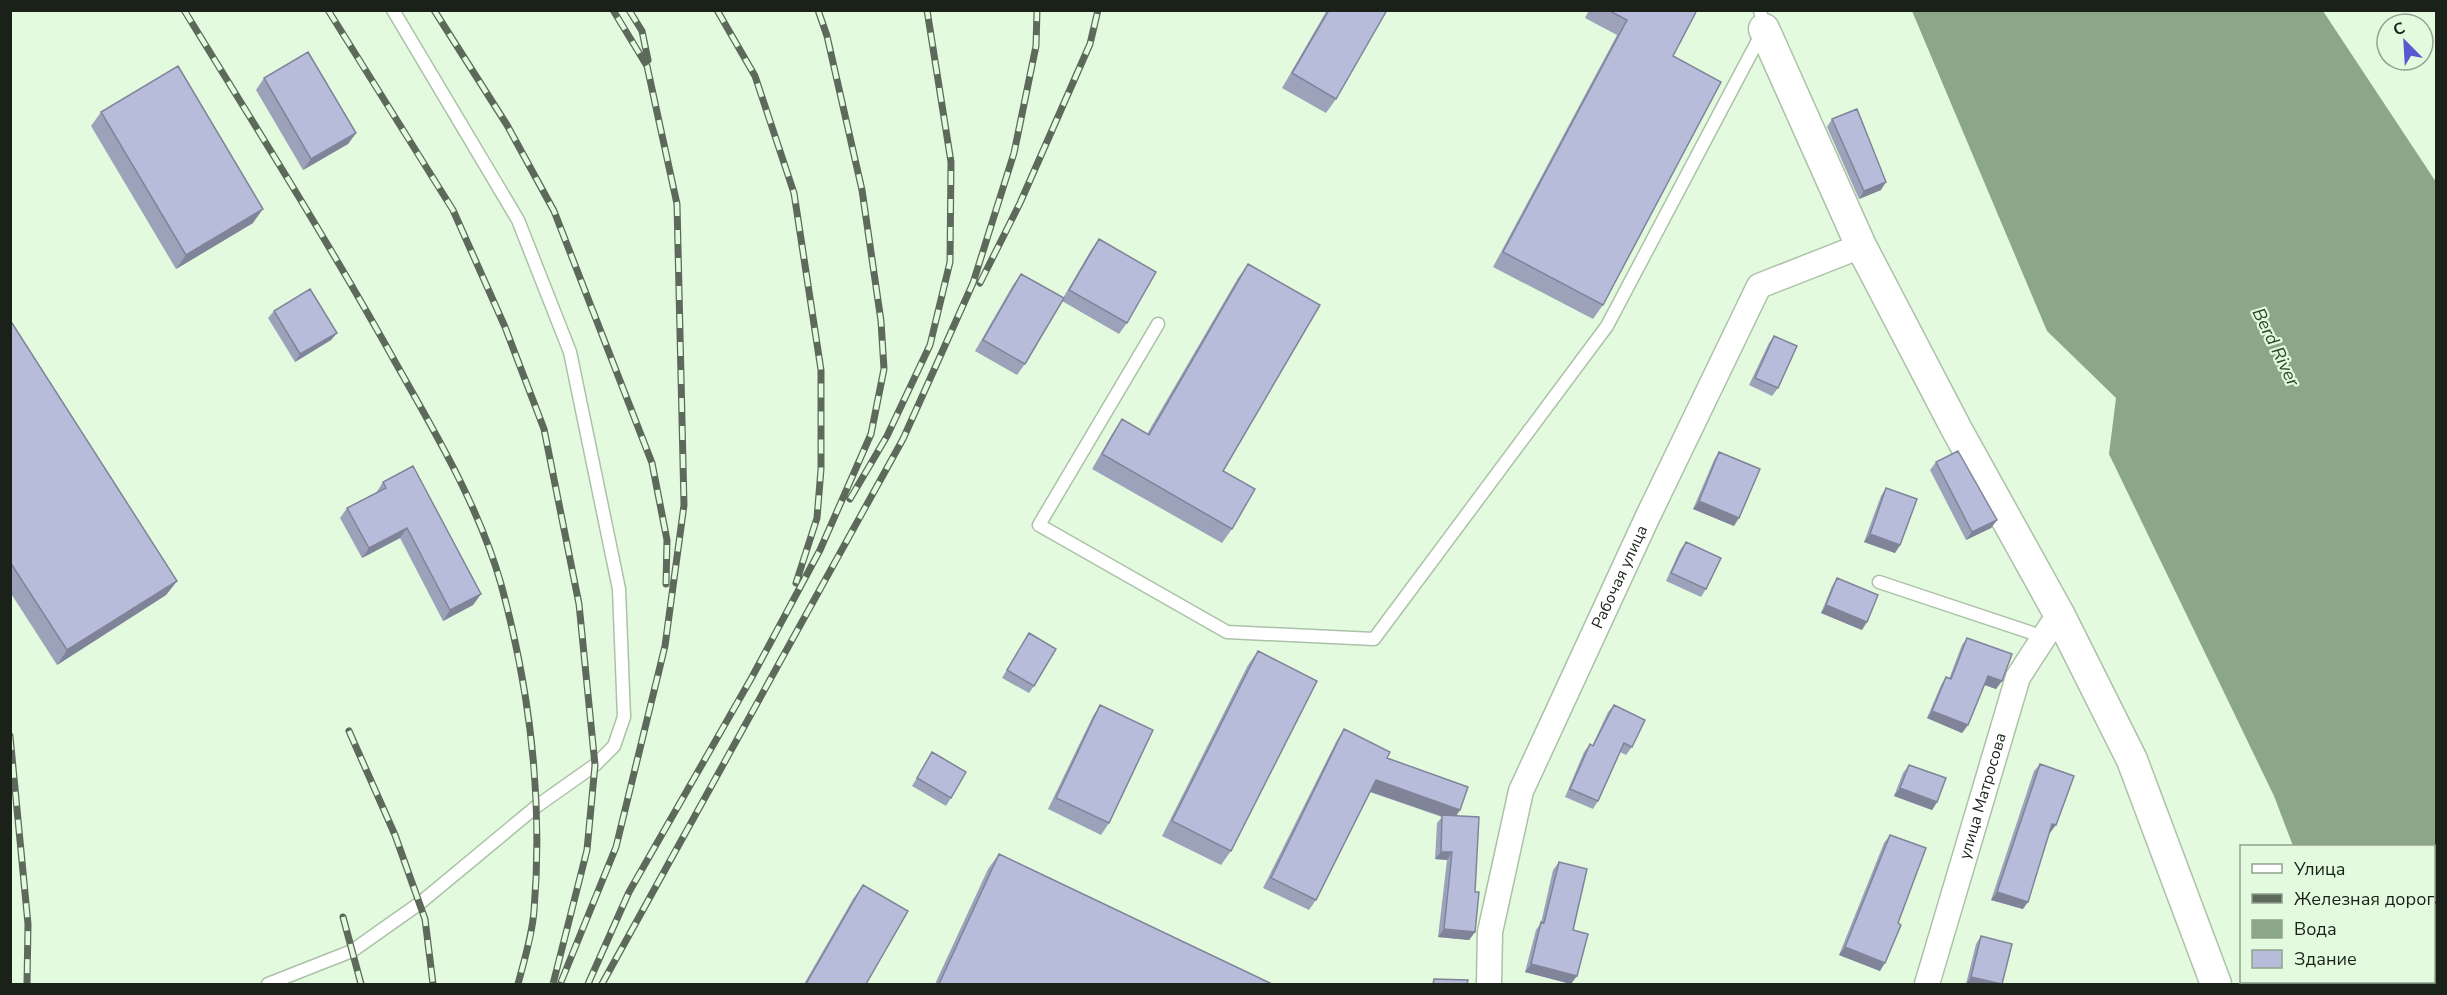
<svg xmlns="http://www.w3.org/2000/svg" width="2447" height="995" viewBox="0 0 2447 995" font-family="'Nunito Sans',sans-serif">
  <style>
    .water { fill: #8ca688 }
    .lines { fill: none; stroke-linecap: round; stroke-linejoin: round }
    .service-casing { stroke: #acc2a8; stroke-width: 15 }
    .minor-casing { stroke: #acc2a8; stroke-width: 27 }
    .tertiary-casing { stroke: #acc2a8; stroke-width: 33 }
    .service { stroke: #fff; stroke-width: 12 }
    .minor { stroke: #fff; stroke-width: 24 }
    .tertiary { stroke: #fff; stroke-width: 30 }
    .rail-casing { stroke: #5d6a5b; stroke-width: 7 }
    .rail { stroke: #e3fadf; stroke-width: 4.5; stroke-dasharray: 14; stroke-linecap: butt }
    .wall { fill: #9da2bb }
    .shaded-wall { fill: #808499 }
    .building { fill: #b7bcda; stroke: #808499; stroke-width: 1.5 }
    .labels { text-anchor: middle; dominant-baseline: central; stroke-width: 4.5; stroke-linejoin: round; paint-order: stroke }
    .street-label { font-size: 16px; fill: #192118; stroke: #e3fadf }
    .water-label { font-size: 18px; font-style: italic; fill: #234a1e; stroke: #e3fadf }
  </style>
  <rect width="100%" height="100%" fill="#e3fadf"/>
  <path class="water" d="M 1912,11 L 2323,11 L 2436,182 L 2436,984 L 2344,984 L 2343,982 L 2434,982 L 2434,846 L 2293,846 L 2274,796 L 2109,454 L 2116,398 L 2047,331 Z"/>
  <g class="lines">
    <g class="service-casing">
      <path id="service" d="M 1158,324 L 1039,525 L 1227,632 L 1374,639 L 1607,326 L 1764,29 L 1760,10
        M 1879,582 L 2044,637
        M 268,984 L 352,951 L 420,903 L 537,806 L 595,765 L 614,746 L 624,717 L 619,589 L 570,352 L 518,220 L 393,10"/>
    </g>
    <g class="minor-casing">
      <g id="minor">
        <path id="s1" d="M 1489,984 L 1490,932 L 1521,791 L 1648,516 L 1759,286 L 1861,246"/>
        <path id="s2" d="M 1927,984 L 2018,677 L 2059,614"/>
      </g>
    </g>
    <g class="tertiary-casing">
      <path id="tertiary" d="M 1764,29 L 1861,246 L 1957,430 L 2059,614 L 2132,760 L 2216,984"/>
    </g>
    <use href="#service" class="service"/>
    <use href="#minor" class="minor"/>
    <use href="#tertiary" class="tertiary"/>
    <g class="rail-casing">
      <path id="rail" d="M 184,10 C 257,129 331,246 398,367 C 437,436 479,507 501,584 C 530,690 543,802 534,911 C 532,936 524,961 518,984
        M 328,10 L 453,210 L 505,327 L 544,429 L 579,604 L 595,765 L 587,850 L 553,984
        M 434,10 L 507,125 L 554,211 L 652,463 L 667,540 L 666,584
        M 629,10 L 642,31 L 648,60
        M 717,10 L 755,76 L 794,193 L 821,370 L 821,469 L 817,518 L 796,583
        M 980,283 L 1020,203 L 1090,44 L 1098,10
        M 850,499 L 887,436 L 930,345 L 950,262 L 951,162 L 927,10
        M 349,731 L 395,835 L 425,919 L 433,984
        M 10,736 L 28,924 L 27,984
        M 343,917 L 361,984
        M 561,982 L 616,847 L 665,646 L 684,505 L 677,204 L 647,66 L 613,10
        M 588,984 L 629,892 L 752,677 L 820,550 L 871,434 L 884,369 L 881,321 L 862,190 L 827,36 L 818,10
        M 602,984 L 903,439 L 973,283 L 1014,153 L 1036,46 L 1037,10"/>
    </g>
    <use href="#rail" class="rail"/>
  </g>
  <path class="wall" d="M 1327,10 L 1387,10 L 1336,99 L 1326,113 L 1282,88 Z
    M 1589,10 L 1697,10 L 1673,56 L 1603,305 L 1593,319 L 1493,267 L 1617,35 L 1585,18 Z
    M 264,78 L 356,133 L 348,144 L 303,170 L 256,90 Z
    M 101,112 L 253,223 L 176,269 L 91,126 Z
    M 1832,119 L 1881,190 L 1859,199 L 1827,127 Z
    M 1099,239 L 1127,323 L 1119,334 L 1062,301 L 1025,364 L 1017,375 L 975,351 L 1013,285 L 1021,274 L 1063,298 L 1091,250 Z
    M 1248,264 L 1223,471 L 1232,529 L 1222,543 L 1092,469 L 1112,434 L 1122,419 L 1147,434 L 1238,278 Z
    M 274,311 L 337,333 L 331,340 L 295,362 L 268,318 Z
    M 10,320 L 177,581 L 166,595 L 57,665 L 10,592 Z
    M 1774,336 L 1778,388 L 1772,396 L 1749,385 L 1769,343 Z
    M 1719,452 L 1734,526 L 1693,509 L 1714,460 Z
    M 1936,462 L 1997,520 L 1991,528 L 1966,540 L 1930,470 Z
    M 383,482 L 481,594 L 473,605 L 443,621 L 400,538 L 362,558 L 340,518 L 347,508 L 376,493 Z
    M 1886,488 L 1900,545 L 1895,553 L 1864,542 L 1881,496 Z
    M 1686,542 L 1706,589 L 1701,597 L 1666,581 L 1680,550 Z
    M 1837,578 L 1862,630 L 1821,613 L 1832,586 Z
    M 1029,633 L 1034,686 L 1029,693 L 1002,678 Z
    M 1967,638 L 2002,681 L 1996,689 L 1984,685 L 1968,725 L 1962,733 L 1927,718 L 1941,685 L 1946,677 L 1949,679 L 1962,645 Z
    M 1258,651 L 1231,851 L 1221,865 L 1162,836 L 1248,665 Z
    M 1100,705 L 1109,823 L 1101,835 L 1048,809 L 1093,716 Z
    M 1614,705 L 1632,747 L 1626,755 L 1620,752 L 1598,801 L 1593,809 L 1565,797 L 1584,752 L 1590,744 L 1592,746 L 1608,712 Z
    M 1344,729 L 1387,758 L 1460,810 L 1456,816 L 1475,892 L 1475,932 L 1469,940 L 1438,937 L 1447,860 L 1435,859 L 1437,823 L 1442,817 L 1370,792 L 1316,900 L 1309,910 L 1263,888 L 1337,740 Z
    M 932,752 L 951,798 L 946,806 L 912,786 Z
    M 2040,764 L 2050,833 L 2049,832 L 2023,909 L 1991,900 L 2034,771 Z
    M 1909,765 L 1937,802 L 1932,810 L 1894,796 L 1903,773 Z
    M 1890,835 L 1880,971 L 1839,955 L 1884,843 Z
    M 999,854 L 1269,984 L 935,984 L 988,869 Z
    M 1559,862 L 1571,984 L 1525,972 L 1536,930 L 1541,923 L 1553,870 Z
    M 863,885 L 866,984 L 804,984 L 853,899 Z
    M 1981,936 L 2002,984 L 1966,984 L 1976,944 Z"/>
  <path class="shaded-wall" d="M 356,133 L 348,144 L 303,170 L 311,159 Z
    M 1886,182 L 1881,190 L 1859,199 L 1864,191 Z
    M 263,209 L 253,223 L 176,269 L 186,255 Z
    M 337,333 L 331,340 L 295,362 L 300,354 Z
    M 1699,501 L 1739,518 L 1734,526 L 1693,509 Z
    M 1997,520 L 1991,528 L 1966,540 L 1972,532 Z
    M 407,528 L 400,538 L 362,558 L 369,548 Z
    M 1870,534 L 1900,545 L 1895,553 L 1864,542 Z
    M 177,581 L 166,595 L 57,665 L 67,650 Z
    M 481,594 L 473,605 L 443,621 L 450,610 Z
    M 1826,605 L 1867,622 L 1862,630 L 1821,613 Z
    M 1988,676 L 2002,681 L 1996,689 L 1982,684 Z
    M 1932,711 L 1968,725 L 1962,733 L 1927,718 Z
    M 1376,780 L 1460,810 L 1453,820 L 1368,791 Z
    M 1900,788 L 1937,802 L 1932,810 L 1894,796 Z
    M 2052,824 L 2056,825 L 2050,833 L 2046,831 Z
    M 1441,852 L 1452,852 L 1447,860 L 1435,859 Z
    M 1997,892 L 2028,902 L 2023,909 L 1991,900 Z
    M 1444,929 L 1475,932 L 1469,940 L 1438,937 Z
    M 1845,947 L 1885,963 L 1880,971 L 1839,955 Z
    M 1531,964 L 1577,976 L 1571,984 L 1525,972 Z
    M 1971,977 L 2002,984 L 1966,984 Z"/>
  <path class="building" d="M 1329,10 L 1387,10 L 1336,99 L 1292,73 Z
    M 1608,10 L 1697,10 L 1673,56 L 1721,82 L 1603,305 L 1503,252 L 1627,20 Z
    M 308,52 L 356,133 L 311,159 L 264,78 Z
    M 178,66 L 263,209 L 186,255 L 101,112 Z
    M 1857,109 L 1886,182 L 1864,191 L 1832,119 Z
    M 1099,239 L 1156,272 L 1127,323 L 1069,290 Z
    M 1248,264 L 1320,305 L 1223,471 L 1255,489 L 1232,529 L 1102,454 L 1122,419 L 1149,435 Z
    M 1021,274 L 1064,298 L 1025,364 L 983,340 Z
    M 310,289 L 337,333 L 300,354 L 274,311 Z
    M 10,320 L 177,581 L 67,650 L 10,562 Z
    M 1774,336 L 1797,346 L 1778,388 L 1755,378 Z
    M 1958,451 L 1997,520 L 1972,532 L 1936,462 Z
    M 1719,452 L 1760,469 L 1739,518 L 1699,501 Z
    M 413,466 L 481,594 L 450,610 L 407,528 L 369,548 L 347,508 L 386,488 L 383,482 Z
    M 1886,488 L 1917,499 L 1900,545 L 1870,534 Z
    M 1686,542 L 1721,558 L 1706,589 L 1671,573 Z
    M 1837,578 L 1878,595 L 1867,622 L 1826,605 Z
    M 1029,633 L 1056,649 L 1034,686 L 1007,670 Z
    M 1967,638 L 2012,654 L 2002,681 L 1988,676 L 1968,725 L 1932,711 L 1946,677 L 1951,679 Z
    M 1258,651 L 1317,681 L 1231,851 L 1172,821 Z
    M 1100,705 L 1153,730 L 1109,823 L 1056,798 Z
    M 1614,705 L 1645,720 L 1632,747 L 1624,743 L 1598,801 L 1570,789 L 1590,744 L 1593,746 Z
    M 1344,729 L 1390,752 L 1387,758 L 1468,787 L 1460,810 L 1376,780 L 1316,900 L 1271,878 Z
    M 932,752 L 966,772 L 951,798 L 917,778 Z
    M 2040,764 L 2074,776 L 2056,825 L 2052,824 L 2028,902 L 1997,892 Z
    M 1909,765 L 1946,778 L 1937,802 L 1900,788 Z
    M 1442,815 L 1479,817 L 1475,892 L 1479,892 L 1475,932 L 1444,929 L 1452,852 L 1441,852 Z
    M 1890,835 L 1926,848 L 1898,923 L 1901,925 L 1885,963 L 1845,947 Z
    M 999,854 L 1270,983 L 1269,984 L 939,984 Z
    M 1559,862 L 1587,869 L 1573,930 L 1588,934 L 1577,976 L 1531,964 L 1541,922 L 1544,923 Z
    M 863,885 L 908,911 L 866,984 L 806,984 Z
    M 1981,936 L 2012,944 L 2002,984 L 1971,977 Z
    M 1434,979 L 1468,980 L 1467,984 L 1433,984 Z"/>
  <g class="labels">
    <g class="street-label">
      <text stroke="none"><textPath href="#s1" startOffset="432">Рабочая улица</textPath></text>
      <text stroke="none"><textPath href="#s2" startOffset="196">улица Матросова</textPath></text>
    </g>
    <g class="water-label">
      <text transform="translate(2276 347) rotate(64)">Berd River</text>
    </g>
  </g>
  <rect width="2447" height="995" fill="none" stroke="#192118" stroke-width="24"/>
  <rect x="2240" y="845" width="195" height="138" fill="#e3fadf" stroke="#92a38f" stroke-width="1.5"/>
  <rect x="2252" y="864" width="30" height="9" fill="#ffffff" stroke="#92a38f" stroke-width="1.5"/>
  <text x="2294" y="875" font-size="18" fill="#192118">Улица</text>
  <rect x="2252" y="894" width="30" height="9" fill="#5d6a5b" stroke="#92a38f" stroke-width="1.5"/>
  <text x="2294" y="905" font-size="18" fill="#192118">Железная дорога</text>
  <rect x="2252" y="920" width="30" height="18" fill="#8ca688" stroke="#92a38f" stroke-width="1.5"/>
  <text x="2294" y="935" font-size="18" fill="#192118">Вода</text>
  <rect x="2252" y="950" width="30" height="18" fill="#b7bcda" stroke="#92a38f" stroke-width="1.5"/>
  <text x="2294" y="965" font-size="18" fill="#192118">Здание</text>
  <g transform="translate(2405 42) rotate(336)"><circle r="28" fill="#e3fadf" stroke="#92a38f" stroke-width="1.5"/>
  <path d="M0-4.5L10 22L0 15L-10 22Z" fill="#5859d0"/>
  <text y="-9" font-size="16" font-weight="bold" text-anchor="middle" fill="#192118">С</text>
  </g>
</svg>
